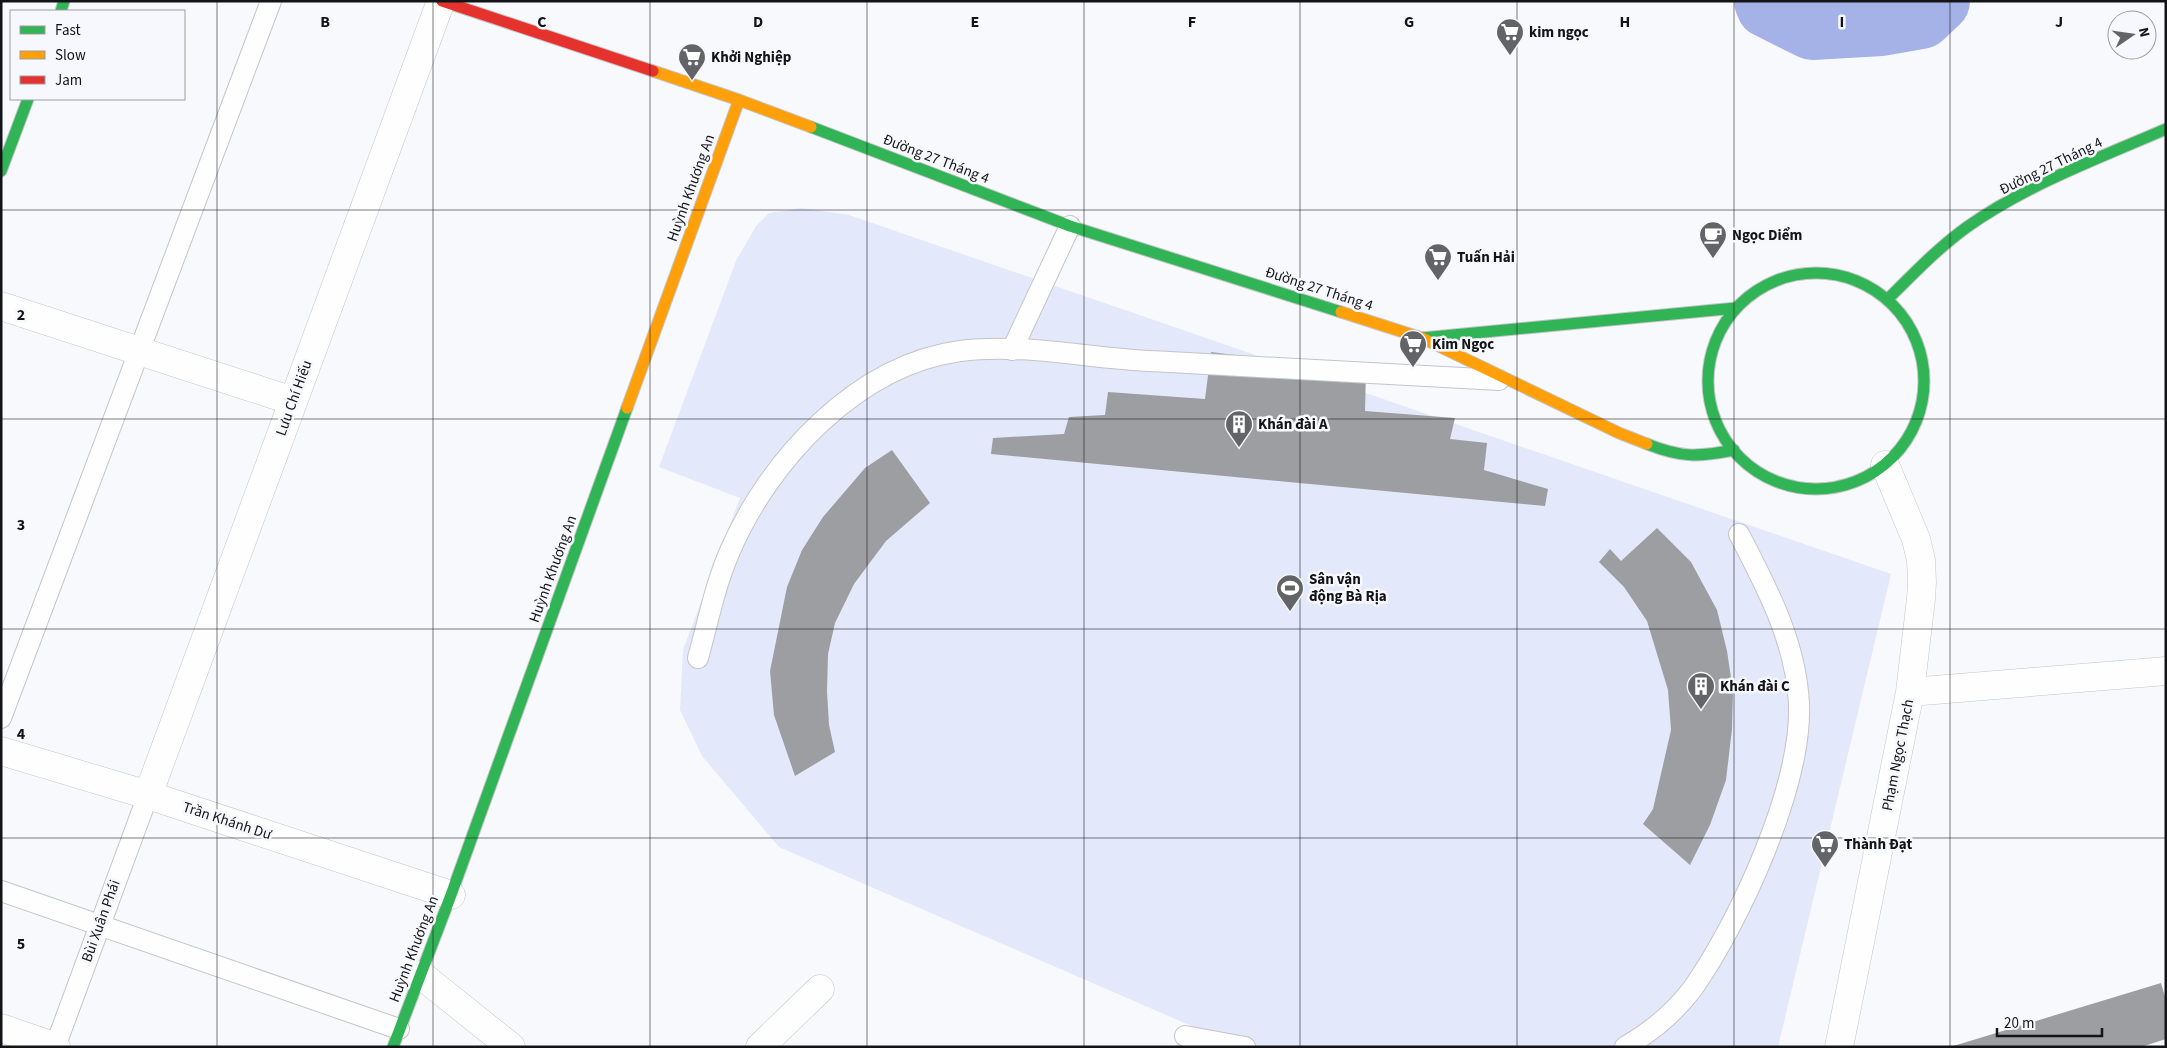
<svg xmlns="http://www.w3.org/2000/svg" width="2167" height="1048" viewBox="0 0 2167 1048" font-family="'Source Sans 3',sans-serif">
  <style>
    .green { fill: #e3e8fa }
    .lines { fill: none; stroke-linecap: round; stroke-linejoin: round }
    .river { stroke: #a5b2e7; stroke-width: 64 }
    .building { fill: #9d9ea1 }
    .lane-casing { stroke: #c4c5c8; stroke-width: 22 }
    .street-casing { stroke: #c4c5c8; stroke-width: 29 }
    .fast-casing { stroke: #c4c5c8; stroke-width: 13 }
    .slow-casing { stroke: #c4c5c8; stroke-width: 13 }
    .jam-casing { stroke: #c4c5c8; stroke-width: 13 }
    .lane { stroke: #fefeff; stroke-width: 20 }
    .street { stroke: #fefeff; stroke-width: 28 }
    .fast { stroke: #30b455; stroke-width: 11 }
    .slow { stroke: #ff9f0a; stroke-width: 11 }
    .jam { stroke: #e5322d; stroke-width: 11 }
    .grid { fill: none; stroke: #131418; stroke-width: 1; stroke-opacity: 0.55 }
    .labels { text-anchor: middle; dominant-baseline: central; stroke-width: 5; stroke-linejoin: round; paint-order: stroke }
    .poi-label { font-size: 15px; font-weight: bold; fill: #131418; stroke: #f7f8fd; text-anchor: start }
    .street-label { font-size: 15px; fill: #131418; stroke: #f7f8fd }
    .grid-label { font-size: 16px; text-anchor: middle; font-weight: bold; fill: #131418; stroke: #f7f8fd; stroke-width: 5; stroke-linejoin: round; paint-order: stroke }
  </style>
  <rect width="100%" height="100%" fill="#f8f9fc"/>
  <path class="green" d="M 802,208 L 849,215 L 1891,574 L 1778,1047 L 1240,1047 L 779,847 L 702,756 L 680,710 L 683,650 L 740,498 L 659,467 L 736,261 L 756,226 L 769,213 Z"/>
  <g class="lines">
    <path class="river" d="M 1766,1 L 1768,6 L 1812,28 L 1881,24 L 1921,17 L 1938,1"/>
  </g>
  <path class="building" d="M 1211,352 L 1366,372 L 1365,411 L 1455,418 L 1450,439 L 1487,443 L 1484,470 L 1548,489 L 1545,506 L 991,454 L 993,438 L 1064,434 L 1069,417 L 1105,415 L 1108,392 L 1205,399 Z
    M 892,450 L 930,503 L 886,541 L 854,584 L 835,623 L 828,654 L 827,691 L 829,725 L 835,752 L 795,776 L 774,715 L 770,671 L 787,587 L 802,550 L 823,517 L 865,468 Z
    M 1657,528 L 1691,562 L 1717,610 L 1727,651 L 1733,691 L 1732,729 L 1726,780 L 1710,825 L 1690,865 L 1643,824 L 1653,809 L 1671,730 L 1668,690 L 1647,621 L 1624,587 L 1599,562 L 1610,549 L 1621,561 Z
    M 2161,983 L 2166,1000 L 2166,1039 L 2141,1047 L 1950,1047 Z"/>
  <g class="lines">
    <g class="lane-casing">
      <path id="lane" d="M 1012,350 L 1070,226
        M 698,658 C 708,622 715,585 730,551 C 769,460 857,365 960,351 C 1021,343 1088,358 1149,361 C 1266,367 1383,374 1499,380
        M 1,718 L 271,1
        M 1,891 L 399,1029
        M 1185,1036 L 1245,1047
        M 55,1047 L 148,795
        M 1625,1047 C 1651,1032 1675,1012 1693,988 C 1740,921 1802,786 1799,704 C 1796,642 1767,588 1739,534"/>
    </g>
    <g class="street-casing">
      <path id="street" d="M 1,306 L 293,401
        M 1910,692 L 2166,671
        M 1,751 L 148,795 L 451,895
        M 148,795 L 441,1
        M 421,975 L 511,1047
        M 1,1028 L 56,1047
        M 760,1047 L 820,989
        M 1839,1047 L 1910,692 L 1921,599 L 1922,582 L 1921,560 L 1916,539 L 1885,465"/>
    </g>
    <g class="fast-casing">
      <path id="fast" d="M 61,11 L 64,1
        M 811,127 L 1070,226 L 1341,312
        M 1,171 L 28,99
        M1708 381a108 108 0 1 1 216 0a108 108 0 1 1-216 0Z
        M 1888,299 C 1913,274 1938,248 1967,227 C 2028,184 2099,158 2166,129
        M 1422,338 L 1736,308
        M 1647,444 C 1682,458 1698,457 1734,450
        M 393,1047 L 451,895 L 627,408"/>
    </g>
    <g class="slow-casing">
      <path id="slow" d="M 653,71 L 739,100 L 811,127
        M 1341,312 L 1422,338 L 1619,433 L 1647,444
        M 627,408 L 739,100"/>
    </g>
    <g class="jam-casing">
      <path id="jam" d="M 442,1 L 653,71"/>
    </g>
    <use href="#lane" class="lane"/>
    <use href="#street" class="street"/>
    <use href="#fast" class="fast"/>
    <use href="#slow" class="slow"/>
    <use href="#jam" class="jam"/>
  </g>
  <path class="grid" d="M 217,1 L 217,1047M 433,1 L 433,1047M 650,1 L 650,1047M 867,1 L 867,1047M 1084,1 L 1084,1047M 1300,1 L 1300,1047M 1517,1 L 1517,1047M 1734,1 L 1734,1047M 1950,1 L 1950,1047M 1,210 L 2166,210M 1,419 L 2166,419M 1,629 L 2166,629M 1,838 L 2166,838"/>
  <defs>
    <g id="supermarket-pin" transform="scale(1.4375)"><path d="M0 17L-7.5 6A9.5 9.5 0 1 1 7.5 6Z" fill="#636468" stroke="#f7f8fd"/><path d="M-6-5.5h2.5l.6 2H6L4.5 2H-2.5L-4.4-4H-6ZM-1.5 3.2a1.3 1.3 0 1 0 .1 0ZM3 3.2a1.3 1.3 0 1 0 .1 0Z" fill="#fff"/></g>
    <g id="cafe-pin" transform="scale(1.4375)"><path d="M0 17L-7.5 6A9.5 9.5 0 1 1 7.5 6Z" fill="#636468" stroke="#f7f8fd"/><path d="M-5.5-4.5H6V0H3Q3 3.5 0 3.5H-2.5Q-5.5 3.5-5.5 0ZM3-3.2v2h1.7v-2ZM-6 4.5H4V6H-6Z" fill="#fff"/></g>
    <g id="building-pin" transform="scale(1.4375)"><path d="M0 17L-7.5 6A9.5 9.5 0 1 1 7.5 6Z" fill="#636468" stroke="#f7f8fd"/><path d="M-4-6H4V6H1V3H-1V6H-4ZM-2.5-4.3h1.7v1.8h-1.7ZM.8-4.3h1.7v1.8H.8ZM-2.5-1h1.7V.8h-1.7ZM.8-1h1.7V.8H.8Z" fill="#fff"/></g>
    <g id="stadium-pin" transform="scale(1.4375)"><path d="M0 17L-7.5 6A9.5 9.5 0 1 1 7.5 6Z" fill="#636468" stroke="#f7f8fd"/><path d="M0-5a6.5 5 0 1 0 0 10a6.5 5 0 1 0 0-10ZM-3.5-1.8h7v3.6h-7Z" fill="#fff"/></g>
  </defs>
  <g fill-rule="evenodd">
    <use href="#supermarket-pin" x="1510" y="32"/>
    <use href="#supermarket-pin" x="692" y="57"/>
    <use href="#cafe-pin" x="1713" y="235"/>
    <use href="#supermarket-pin" x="1438" y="257"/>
    <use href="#supermarket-pin" x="1413" y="344"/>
    <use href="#building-pin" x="1239" y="424"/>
    <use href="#stadium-pin" x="1290" y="588"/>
    <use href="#building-pin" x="1701" y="686"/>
    <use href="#supermarket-pin" x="1825" y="844"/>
  </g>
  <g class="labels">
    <g class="poi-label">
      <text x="1529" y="32">kim ngọc</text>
      <text x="711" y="57">Khởi Nghiệp</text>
      <text x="1732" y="235">Ngọc Diểm</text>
      <text x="1457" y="257">Tuấn Hải</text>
      <text x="1432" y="344">Kim Ngọc</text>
      <text x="1258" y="424">Khán đài A</text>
      <text x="1309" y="579">Sân vận<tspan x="1309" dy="17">động Bà Rịa</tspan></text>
      <text x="1720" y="686">Khán đài C</text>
      <text x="1844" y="844">Thành Đạt</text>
    </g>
    <g class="street-label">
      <text transform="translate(936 159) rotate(21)">Đường 27 Tháng 4</text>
      <text transform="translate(2051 166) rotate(-26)">Đường 27 Tháng 4</text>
      <text transform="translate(691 188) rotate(-70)">Huỳnh Khương An</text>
      <text transform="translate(1319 289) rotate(18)">Đường 27 Tháng 4</text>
      <text transform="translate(294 398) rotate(-70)">Lưu Chí Hiếu</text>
      <text transform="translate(553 569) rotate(-70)">Huỳnh Khương An</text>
      <text transform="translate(1898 755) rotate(-79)">Phạm Ngọc Thạch</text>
      <text transform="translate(227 821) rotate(18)">Trần Khánh Dư</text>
      <text transform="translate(101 921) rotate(-70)">Bùi Xuân Phái</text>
      <text transform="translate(414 949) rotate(-69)">Huỳnh Khương An</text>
    </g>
  </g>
  <g class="grid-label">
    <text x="325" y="27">B</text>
    <text x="542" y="27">C</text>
    <text x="758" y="27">D</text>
    <text x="975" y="27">E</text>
    <text x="1192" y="27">F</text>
    <text x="1409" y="27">G</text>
    <text x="1625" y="27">H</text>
    <text x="1842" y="27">I</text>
    <text x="2059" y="27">J</text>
    <text x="21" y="320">2</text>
    <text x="21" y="530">3</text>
    <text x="21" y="739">4</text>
    <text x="21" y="949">5</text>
  </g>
  <rect width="2167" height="1048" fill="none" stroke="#131418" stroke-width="5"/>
  <rect x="10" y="10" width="175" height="90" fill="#f7f8fd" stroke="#9c9da1"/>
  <rect x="20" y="26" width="25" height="8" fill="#30b455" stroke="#9c9da1"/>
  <text x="55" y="35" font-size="15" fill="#131418">Fast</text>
  <rect x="20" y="51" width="25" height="8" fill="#ff9f0a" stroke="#9c9da1"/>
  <text x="55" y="60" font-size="15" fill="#131418">Slow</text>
  <rect x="20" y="76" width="25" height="8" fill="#e5322d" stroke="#9c9da1"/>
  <text x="55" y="85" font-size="15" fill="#131418">Jam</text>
  <g transform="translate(2132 35) rotate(77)"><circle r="24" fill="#f7f8fd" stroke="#9c9da1"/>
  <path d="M0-4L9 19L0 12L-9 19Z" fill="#636468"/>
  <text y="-8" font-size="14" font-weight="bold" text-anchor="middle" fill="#131418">N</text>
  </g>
  <path d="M1997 1028v8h105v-8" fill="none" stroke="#131418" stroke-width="2.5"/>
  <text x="2004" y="1028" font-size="15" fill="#131418" stroke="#f7f8fd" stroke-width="4" paint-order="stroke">20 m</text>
</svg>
